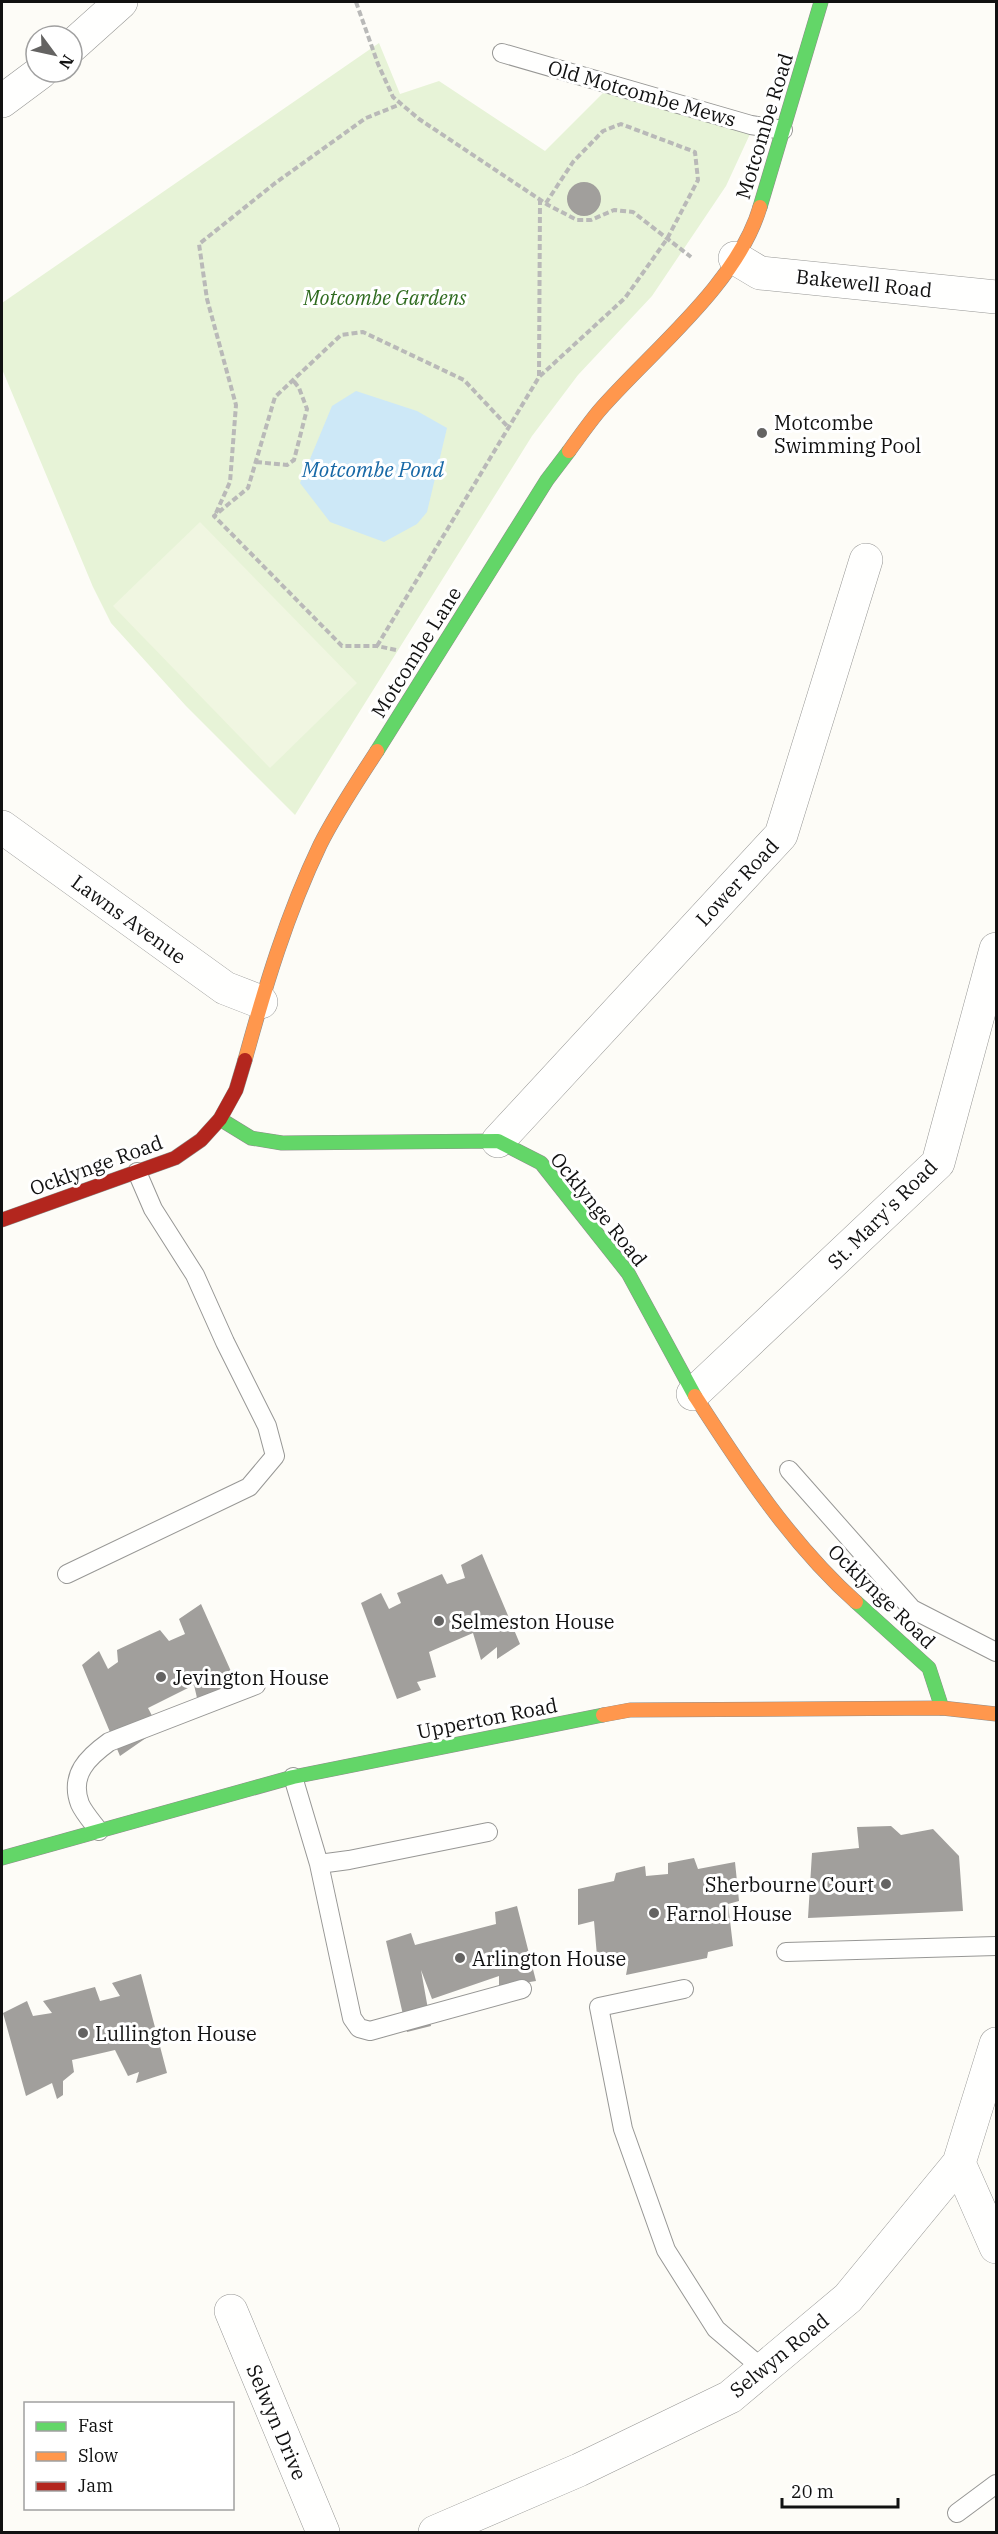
<svg xmlns="http://www.w3.org/2000/svg" width="998" height="2534" viewBox="0 0 998 2534" font-family="'IBM Plex Serif',serif">
  <style>
    .green { fill: #e7f3d7 }
    .pitch { fill: #f0f6e1 }
    .water { fill: #cde8f7 }
    .building { fill: #a19f9c }
    .lines { fill: none; stroke-linecap: round; stroke-linejoin: round }
    .lane-casing { stroke: #979795; stroke-width: 20 }
    .street-casing { stroke: #979795; stroke-width: 34 }
    .fast-casing { stroke: #8e8d8b; stroke-width: 15 }
    .slow-casing { stroke: #8e8d8b; stroke-width: 15 }
    .jam-casing { stroke: #8e8d8b; stroke-width: 15 }
    .path { stroke: #b9b9b8; stroke-width: 4; stroke-dasharray: 6 3; stroke-linecap: butt }
    .lane { stroke: #fffffe; stroke-width: 18 }
    .street { stroke: #fffffe; stroke-width: 33 }
    .fast { stroke: #63d668; stroke-width: 14 }
    .slow { stroke: #ff974d; stroke-width: 14 }
    .jam { stroke: #b3261e; stroke-width: 14 }
    .poi-dot { fill: #646362; stroke: #fff; stroke-width: 2 }
    .labels { text-anchor: middle; dominant-baseline: central; stroke-width: 6; stroke-linejoin: round; paint-order: stroke }
    .street-label { font-size: 20px; fill: #111; stroke: #fff }
    .park-label { font-size: 20px; font-style: italic; fill: #2f6b1f; stroke: #fff }
    .poi-label { font-size: 20px; fill: #111; stroke: #fff; text-anchor: start }
    .water-label { font-size: 21px; font-style: italic; fill: #1768a6; stroke: #fff }
  </style>
  <rect width="100%" height="100%" fill="#fdfcf7"/>
  <path class="green" d="M 379,43 L 400,94 L 439,81 L 545,151 L 604,92 L 750,134 L 726,186 L 652,296 L 578,375 L 532,436 L 295,815 L 186,706 L 111,623 L 93,587 L 2,369 L 2,303 Z"/>
  <path class="pitch" d="M 200,522 L 357,683 L 270,768 L 113,606 Z"/>
  <path class="water" d="M 356,391 L 417,411 L 447,428 L 427,512 L 417,524 L 384,542 L 330,522 L 300,483 L 332,406 Z"/>
  <path class="building" d="M567 199a17 17 0 1 1 34 0a17 17 0 1 1-34 0Z
    M 482,1554 L 520,1644 L 497,1659 L 497,1647 L 481,1660 L 473,1633 L 429,1652 L 436,1677 L 417,1682 L 421,1690 L 397,1699 L 361,1603 L 381,1593 L 389,1609 L 401,1603 L 397,1593 L 442,1574 L 447,1584 L 465,1578 L 461,1565 Z
    M 201,1604 L 238,1687 L 200,1711 L 194,1685 L 148,1708 L 159,1729 L 120,1756 L 82,1665 L 99,1651 L 108,1669 L 118,1662 L 117,1650 L 160,1630 L 169,1641 L 185,1634 L 179,1619 Z
    M 891,1826 L 901,1835 L 933,1829 L 959,1856 L 963,1911 L 808,1918 L 812,1853 L 859,1848 L 857,1827 Z
    M 694,1858 L 698,1869 L 735,1862 L 739,1901 L 728,1904 L 733,1946 L 708,1952 L 707,1958 L 626,1975 L 628,1964 L 598,1968 L 594,1921 L 578,1925 L 578,1889 L 614,1881 L 616,1873 L 645,1866 L 646,1876 L 668,1874 L 668,1863 Z
    M 517,1906 L 536,1981 L 499,1987 L 499,1976 L 432,1999 L 421,1970 L 431,2026 L 407,2032 L 386,1941 L 411,1933 L 415,1945 L 496,1924 L 495,1912 Z
    M 141,1974 L 167,2073 L 136,2083 L 139,2072 L 128,2076 L 115,2050 L 72,2060 L 74,2072 L 63,2081 L 63,2095 L 57,2099 L 52,2083 L 26,2096 L 3,2013 L 27,2001 L 33,2016 L 52,2013 L 43,2001 L 95,1987 L 100,2001 L 120,1996 L 112,1983 Z"/>
  <g class="lines">
    <g class="lane-casing">
      <path id="lane" d="M 502,53 L 751,125 L 783,130
        M 789,1470 L 912,1609 L 996,1652
        M 67,1574 L 249,1487 L 275,1456 L 267,1426 L 225,1342 L 195,1275 L 153,1209 L 137,1172
        M 293,1777 L 319,1864 L 349,1860 L 488,1832
        M 99,1831 C 93,1823 84,1813 80,1804 C 69,1775 88,1757 109,1742 L 256,1685
        M 319,1864 L 352,2018 L 359,2028 L 370,2031 L 522,1989
        M 786,1952 L 996,1946
        M 684,1989 L 599,2007 L 623,2129 L 666,2250 L 716,2329 L 763,2369
        M 957,2513 L 996,2484"/>
    </g>
    <g class="street-casing">
      <path id="street" d="M 72,46 L 121,2
        M 2,101 L 41,72
        M 735,258 L 760,273 L 996,297
        M 2,827 L 225,988 L 261,1002
        M 498,1141 L 781,835 L 866,560
        M 693,1394 L 938,1163 L 996,949
        M 959,2163 L 996,2247
        M 231,2311 L 323,2532
        M 435,2532 L 579,2470 L 730,2397 L 848,2298 L 959,2163 L 996,2044"/>
    </g>
    <g class="fast-casing">
      <path id="fast" d="M 760,207 L 821,2
        M 377,751 L 547,480 L 569,451
        M 220,1119 L 251,1138 L 282,1143 L 498,1141 L 541,1163 L 628,1273 L 695,1396
        M 856,1602 L 929,1668 L 942,1708
        M 2,1858 L 293,1777 L 603,1715"/>
    </g>
    <g class="slow-casing">
      <path id="slow" d="M 569,451 C 579,437 589,423 599,411 C 651,351 737,285 760,207
        M 245,1060 C 265,987 287,914 320,845 C 336,813 357,782 377,751
        M 695,1396 C 742,1469 791,1544 856,1602
        M 603,1715 L 630,1710 L 942,1708 L 996,1714"/>
    </g>
    <g class="jam-casing">
      <path id="jam" d="M 2,1220 L 175,1158 L 201,1140 L 220,1119 L 236,1090 L 245,1060"/>
    </g>
    <path class="path" d="M 356,2 L 378,64 L 393,97 L 419,119 L 548,205 L 577,220 L 591,220 L 614,210 L 633,212 L 691,257
      M 539,376 L 540,200
      M 256,462 L 287,465 L 294,460 L 307,409 L 299,388 L 293,380
      M 216,513 L 230,482 L 236,405 L 207,299 L 199,244 L 274,184 L 366,118 L 401,104
      M 377,646 L 539,377 L 625,298 L 667,239 L 698,180 L 695,152 L 621,124 L 603,131 L 573,162 L 546,203
      M 396,650 L 377,646 L 342,646 L 214,516 L 248,488 L 275,397 L 341,335 L 363,332 L 464,380 L 509,428"/>
    <use href="#lane" class="lane"/>
    <use href="#street" class="street"/>
    <use href="#fast" class="fast"/>
    <use href="#slow" class="slow"/>
    <use href="#jam" class="jam"/>
  </g>
  <g class="poi-dot">
    <circle cx="762" cy="433" r="6"/>
    <circle cx="439" cy="1621" r="6"/>
    <circle cx="161" cy="1677" r="6"/>
    <circle cx="886" cy="1884" r="6"/>
    <circle cx="654" cy="1913" r="6"/>
    <circle cx="460" cy="1958" r="6"/>
    <circle cx="83" cy="2033" r="6"/>
  </g>
  <g class="labels">
    <g class="street-label">
      <text transform="translate(642 93) rotate(16)">Old Motcombe Mews</text>
      <text transform="translate(764 126) rotate(-73)">Motcombe Road</text>
      <text transform="translate(864 283) rotate(6)">Bakewell Road</text>
      <text transform="translate(416 652) rotate(-58)">Motcombe Lane</text>
      <text transform="translate(737 882) rotate(-47)">Lower Road</text>
      <text transform="translate(129 919) rotate(36)">Lawns Avenue</text>
      <text transform="translate(96 1165) rotate(-20)">Ocklynge Road</text>
      <text transform="translate(599 1209) rotate(51)">Ocklynge Road</text>
      <text transform="translate(882 1214) rotate(-45)">St. Mary's Road</text>
      <text transform="translate(882 1596) rotate(44)">Ocklynge Road</text>
      <text transform="translate(487 1718) rotate(-11)">Upperton Road</text>
      <text transform="translate(779 2355) rotate(-39)">Selwyn Road</text>
      <text transform="translate(277 2422) rotate(67)">Selwyn Drive</text>
    </g>
    <g class="park-label">
      <text x="385" y="297">Motcombe Gardens</text>
    </g>
    <g class="poi-label">
      <text x="774" y="422">Motcombe<tspan x="774" dy="23">Swimming Pool</tspan></text>
      <text x="451" y="1621">Selmeston House</text>
      <text x="173" y="1677">Jevington House</text>
      <text x="874" y="1884" text-anchor="end">Sherbourne Court</text>
      <text x="666" y="1913">Farnol House</text>
      <text x="472" y="1958">Arlington House</text>
      <text x="95" y="2033">Lullington House</text>
    </g>
    <g class="water-label">
      <text x="373" y="469">Motcombe Pond</text>
    </g>
  </g>
  <rect width="998" height="2534" fill="none" stroke="#111111" stroke-width="6"/>
  <rect x="24" y="2402" width="210" height="108" fill="#ffffff" stroke="#a0a0a0" stroke-width="1.5"/>
  <rect x="36" y="2422" width="30" height="9" fill="#63d668" stroke="#a0a0a0" stroke-width="1.5"/>
  <text x="78" y="2432" font-size="18" fill="#111111">Fast</text>
  <rect x="36" y="2452" width="30" height="9" fill="#ff974d" stroke="#a0a0a0" stroke-width="1.5"/>
  <text x="78" y="2462" font-size="18" fill="#111111">Slow</text>
  <rect x="36" y="2482" width="30" height="9" fill="#b3261e" stroke="#a0a0a0" stroke-width="1.5"/>
  <text x="78" y="2492" font-size="18" fill="#111111">Jam</text>
  <g transform="translate(54 54) rotate(123)"><circle r="28" fill="#ffffff" stroke="#a0a0a0" stroke-width="1.5"/>
  <path d="M0-4.5L10 22L0 15L-10 22Z" fill="#646362"/>
  <text y="-9" font-size="16" font-weight="bold" text-anchor="middle" fill="#111111">N</text>
  </g>
  <path d="M782 2498v9h116v-9" fill="none" stroke="#111111" stroke-width="3"/>
  <text x="791" y="2498" font-size="18" fill="#111111" stroke="#ffffff" stroke-width="4.5" paint-order="stroke">20 m</text>
</svg>
